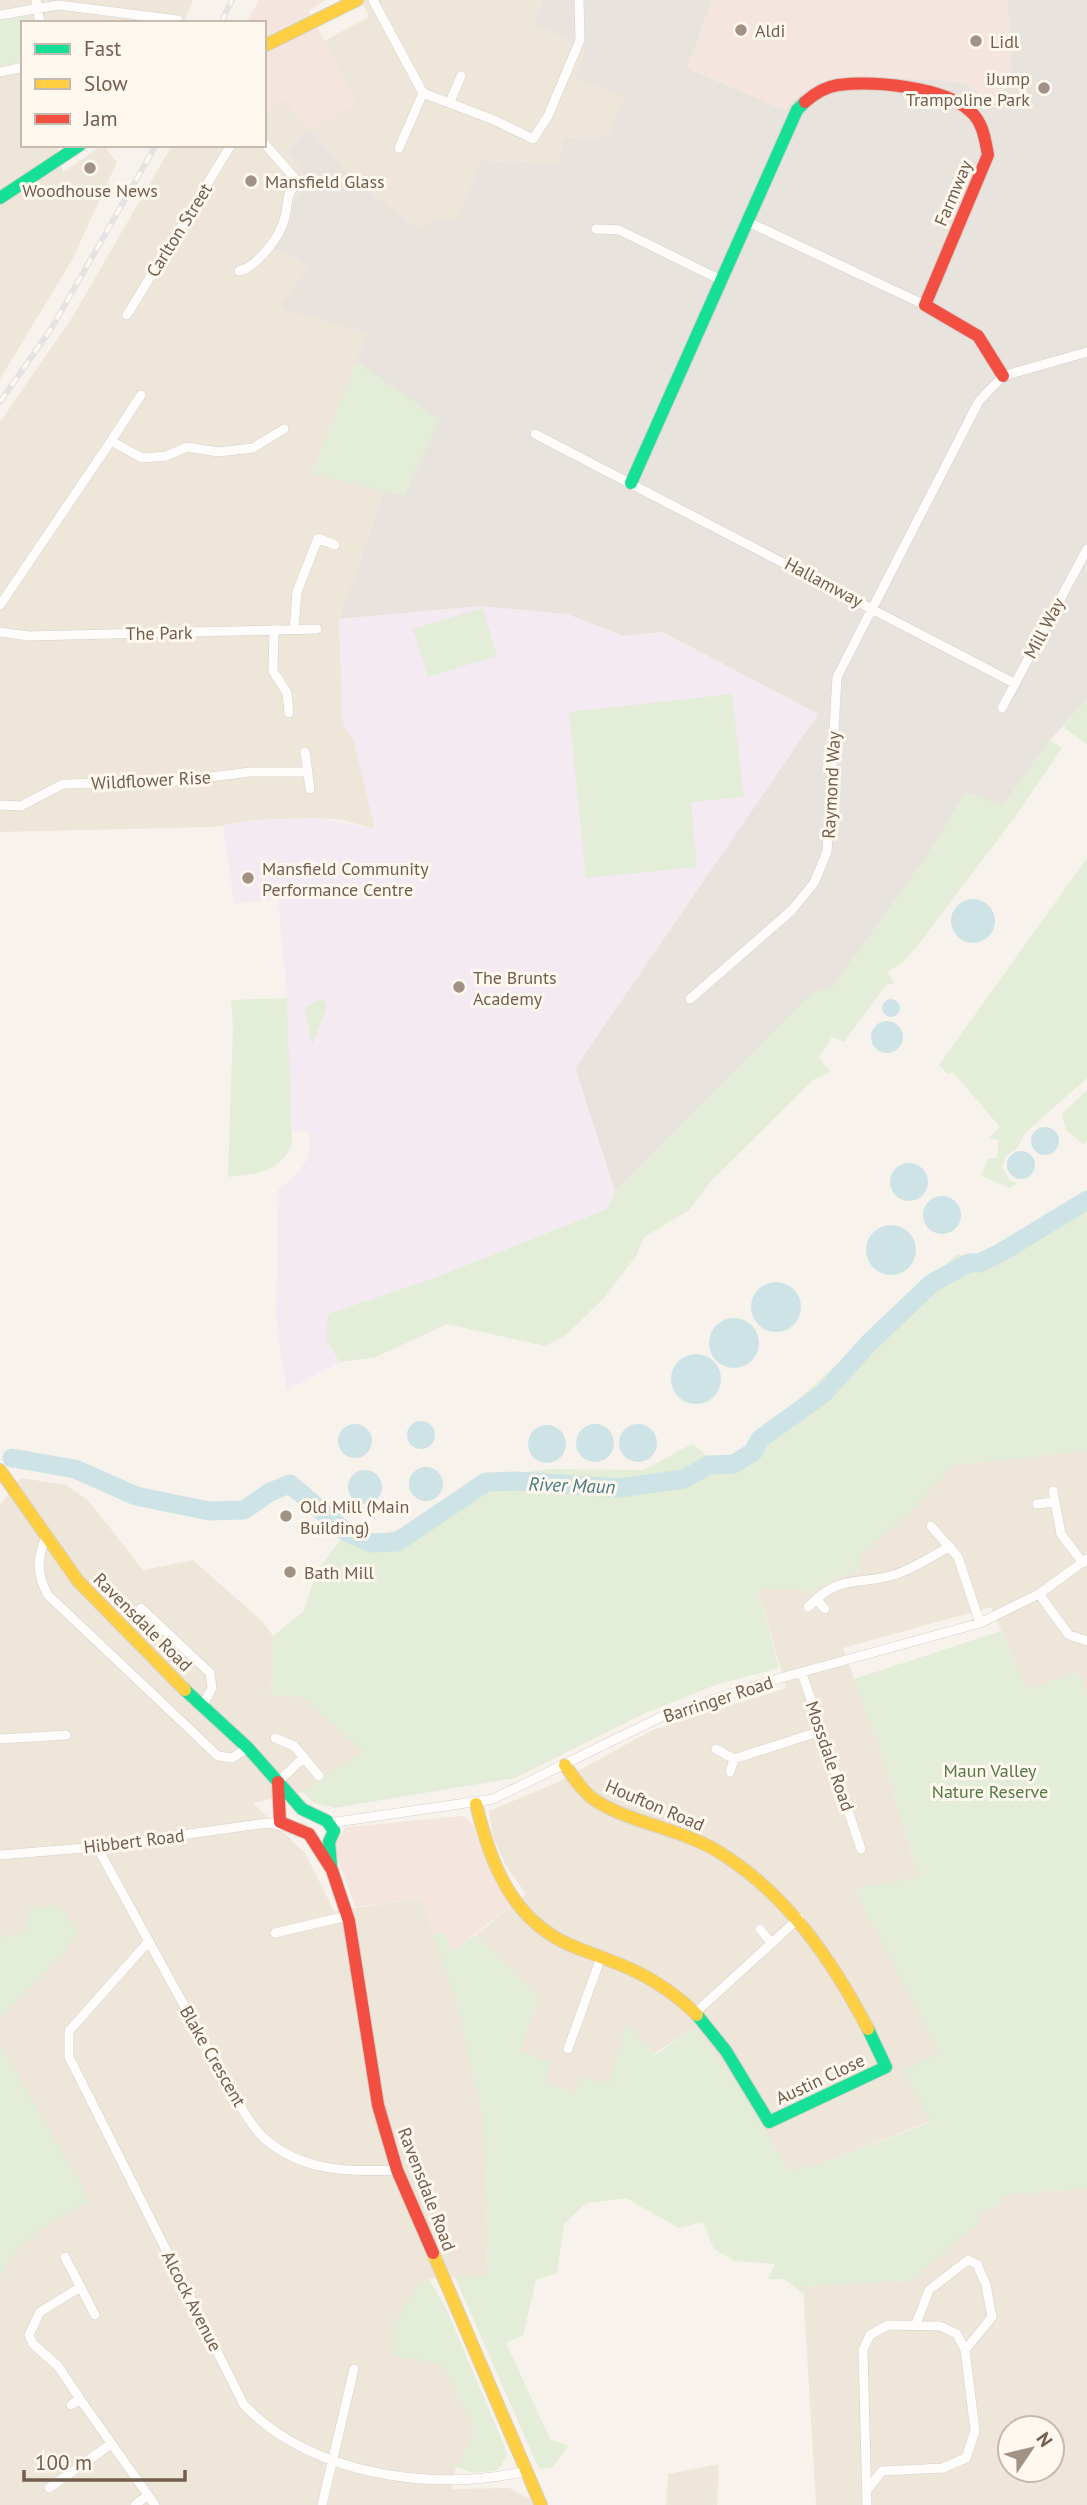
<svg xmlns="http://www.w3.org/2000/svg" width="1087" height="2505" viewBox="0 0 1087 2505" font-family="'PT Sans',sans-serif">
  <style>
    .residential { fill: #efe6da; fill-rule: evenodd }
    .commercial { fill: #f4e6de }
    .industrial { fill: #e9e3dd }
    .education { fill: #f4ebf2 }
    .green { fill: #e3edd8 }
    .water { fill: #cee3e6 }
    .lines { fill: none; stroke-linecap: round; stroke-linejoin: round }
    .river { stroke: #cee3e6; stroke-width: 19 }
    .street-casing { stroke: #d6d0ca; stroke-width: 10 }
    .fast-casing { stroke: #d6d0c8; stroke-width: 14 }
    .slow-casing { stroke: #d6d0c8; stroke-width: 14 }
    .jam-casing { stroke: #d6d0c8; stroke-width: 14 }
    .street { stroke: #fefdfc; stroke-width: 9 }
    .fast { stroke: #16e098; stroke-width: 12 }
    .slow { stroke: #ffcf43; stroke-width: 12 }
    .jam { stroke: #f24e42; stroke-width: 12 }
    .rail-casing { stroke: #e5e2e4; stroke-width: 6 }
    .rail { stroke: #fef8ee; stroke-width: 3.5; stroke-dasharray: 10; stroke-linecap: butt }
    .poi-dot { fill: #a19285; stroke: #fef8ee; stroke-width: 2.5 }
    .labels { text-anchor: middle; dominant-baseline: central; stroke-width: 6; stroke-linejoin: round; paint-order: stroke }
    .poi-label { font-size: 18px; fill: #735d4e; stroke: #fef8ee; text-anchor: start }
    .street-label { font-size: 18px; fill: #735d4e; stroke: #fef8ee }
    .park-label { font-size: 18px; fill: #537846; stroke: #fef8ee }
    .water-label { font-size: 19px; font-style: italic; fill: #487885; stroke: #fef8ee }
  </style>
  <rect width="100%" height="100%" fill="#f7f3ec"/>
  <path class="residential" d="M 0,0 L 193,0 L 184,23 L 23,23 L 23,145 L 57,145 L 63,172 L 103,145 L 117,162 L 72,260 L 0,379 Z
    M 361,0 L 543,0 L 533,24 L 586,49 L 626,97 L 608,136 L 564,138 L 561,163 L 481,160 L 457,219 L 432,219 L 420,229 L 360,185 L 310,129 L 312,182 L 294,198 L 290,223 L 275,247 L 308,267 L 281,308 L 367,333 L 312,473 L 384,492 L 339,619 L 343,725 L 354,741 L 375,829 L 342,820 L 317,818 L 258,820 L 211,827 L 0,832 L 0,422 L 73,316 L 172,145 L 264,145 L 264,114 L 283,98 L 356,105 L 324,41 L 369,17 Z
    M 1087,1451 L 1087,1695 L 1078,1672 L 1027,1690 L 991,1607 L 843,1648 L 883,1759 L 919,1878 L 864,1887 L 856,1893 L 940,2053 L 931,2121 L 817,2165 L 789,2172 L 748,2099 L 694,2028 L 609,2083 L 575,2093 L 546,2084 L 520,2051 L 539,1998 L 476,1935 L 526,1894 L 505,1864 L 493,1837 L 489,1811 L 560,1781 L 652,1730 L 786,1688 L 758,1589 L 800,1589 L 810,1593 L 838,1577 L 861,1571 L 858,1557 L 909,1513 L 953,1465 Z
    M 21,1478 L 66,1485 L 88,1500 L 143,1570 L 193,1560 L 262,1621 L 273,1636 L 271,1695 L 303,1696 L 363,1752 L 302,1792 L 253,1803 L 305,1853 L 334,1911 L 423,1898 L 456,2001 L 484,2122 L 488,2276 L 429,2279 L 417,2285 L 443,2365 L 476,2432 L 456,2467 L 452,2489 L 509,2488 L 541,2505 L 0,2505 L 0,1505 Z
    M 1087,2188 L 1087,2505 L 816,2505 L 803,2286 L 912,2281 L 980,2211 L 998,2206 L 1005,2195 ZM 1010,2428 L 1052,2428 L 1052,2470 L 1010,2470 Z
    M 719,2464 L 717,2505 L 666,2505 L 668,2474 Z"/>
  <path class="commercial" d="M 259,0 L 325,0 L 309,11 L 357,105 L 310,129 L 283,98 L 264,114 L 264,23 L 246,23 Z
    M 712,0 L 1087,0 L 1072,180 L 968,85 L 943,80 L 837,79 L 793,100 L 785,110 L 687,68 Z
    M 464,1816 L 473,1825 L 497,1885 L 512,1905 L 452,1952 L 444,1932 L 433,1935 L 423,1898 L 355,1907 L 336,1853 L 336,1841 L 346,1827 Z"/>
  <path class="industrial" d="M 543,0 L 712,0 L 687,68 L 785,110 L 793,100 L 818,83 L 863,78 L 943,80 L 968,85 L 992,105 L 1012,80 L 1008,0 L 1087,0 L 1087,700 L 1050,740 L 1003,806 L 966,792 L 928,855 L 833,987 L 812,994 L 615,1192 L 575,1068 L 818,714 L 662,632 L 624,636 L 482,606 L 339,619 L 384,492 L 312,474 L 367,333 L 280,308 L 308,267 L 275,247 L 290,223 L 294,198 L 312,182 L 286,151 L 310,129 L 360,185 L 420,229 L 432,219 L 457,219 L 481,160 L 560,163 L 563,138 L 608,136 L 625,97 L 575,78 L 586,49 L 533,24 Z"/>
  <path class="education" d="M 482,606 L 567,614 L 624,636 L 662,632 L 818,714 L 575,1068 L 615,1192 L 607,1209 L 429,1280 L 376,1357 L 340,1362 L 286,1390 L 276,1317 L 278,1190 L 296,1175 L 308,1158 L 310,1133 L 291,1130 L 287,998 L 278,898 L 234,904 L 223,825 L 258,820 L 317,818 L 375,829 L 354,741 L 343,725 L 339,619 Z"/>
  <path class="green" d="M 24,14 L 32,23 L 23,23 L 23,62 L 0,66 L 0,19 Z
    M 356,361 L 440,420 L 404,496 L 312,474 Z
    M 483,608 L 497,656 L 428,677 L 413,629 Z
    M 732,694 L 744,797 L 691,802 L 697,867 L 586,878 L 569,712 Z
    M 1087,700 L 1087,744 L 1063,727 Z
    M 1050,740 L 1062,748 L 1012,821 L 917,946 L 903,962 L 887,972 L 895,983 L 886,985 L 844,1042 L 832,1037 L 819,1057 L 830,1072 L 813,1080 L 710,1182 L 689,1210 L 644,1237 L 636,1256 L 605,1297 L 566,1335 L 545,1346 L 447,1324 L 376,1357 L 340,1362 L 326,1340 L 328,1314 L 429,1280 L 607,1209 L 615,1192 L 812,993 L 833,987 L 928,855 L 966,792 L 1003,806 Z
    M 1087,858 L 1087,1078 L 1025,1133 L 1018,1147 L 1006,1156 L 1002,1167 L 1010,1181 L 1017,1183 L 1010,1188 L 981,1176 L 988,1159 L 997,1158 L 999,1140 L 988,1138 L 1000,1127 L 953,1072 L 948,1074 L 939,1065 Z
    M 287,998 L 292,1143 C 281,1173 256,1174 228,1177 L 233,1027 L 231,1000 Z
    M 320,1000 L 324,1000 L 327,1006 L 312,1046 L 305,1008 Z
    M 1087,1090 L 1087,1140 L 1083,1144 L 1066,1130 L 1062,1114 Z
    M 1087,1191 L 1087,1451 L 953,1465 L 910,1513 L 858,1557 L 861,1571 L 838,1577 L 810,1593 L 800,1589 L 758,1589 L 779,1668 L 718,1684 L 643,1714 L 515,1778 L 334,1808 L 314,1803 L 302,1792 L 362,1752 L 303,1697 L 271,1695 L 273,1636 L 304,1611 L 316,1573 L 340,1540 L 361,1539 L 406,1528 L 471,1481 L 548,1469 L 644,1470 L 692,1444 L 724,1468 L 956,1255 L 988,1255 Z
    M 1001,1631 L 1027,1690 L 1078,1672 L 1087,1695 L 1087,2188 L 1005,2195 L 998,2206 L 980,2211 L 979,2222 L 912,2281 L 803,2286 L 803,2294 L 784,2279 L 768,2279 L 775,2264 L 735,2261 L 714,2249 L 703,2222 L 679,2228 L 626,2198 L 586,2203 L 564,2224 L 557,2273 L 536,2280 L 523,2335 L 506,2343 L 550,2439 L 568,2446 L 553,2467 L 539,2469 L 455,2277 L 488,2275 L 484,2122 L 456,2001 L 433,1935 L 444,1932 L 452,1951 L 476,1935 L 539,1998 L 520,2051 L 551,2062 L 546,2084 L 574,2093 L 582,2076 L 609,2083 L 626,2023 L 655,2055 L 694,2028 L 748,2099 L 789,2172 L 817,2165 L 931,2122 L 902,2070 L 939,2053 L 856,1893 L 864,1887 L 919,1877 L 883,1759 L 854,1679 Z
    M 48,1905 L 60,1906 L 78,1932 L 68,1948 L 0,2018 L 0,1937 L 26,1933 L 28,1909 Z
    M 0,2044 L 91,2201 C 57,2218 14,2240 0,2279 Z
    M 429,2279 L 446,2308 L 504,2445 L 507,2456 L 498,2470 L 473,2473 L 456,2467 L 476,2432 L 443,2365 L 393,2355 L 392,2328 L 417,2285 Z"/>
  <path class="water" d="M951 921a22 22 0 1 1 44 0a22 22 0 1 1-44 0Z
    M882 1008a9 9 0 1 1 18 0a9 9 0 1 1-18 0Z
    M871 1037a16 16 0 1 1 32 0a16 16 0 1 1-32 0Z
    M1031 1141a14 14 0 1 1 28 0a14 14 0 1 1-28 0Z
    M1007 1165a14 14 0 1 1 28 0a14 14 0 1 1-28 0Z
    M890 1182a19 19 0 1 1 38 0a19 19 0 1 1-38 0Z
    M923 1215a19 19 0 1 1 38 0a19 19 0 1 1-38 0Z
    M866 1250a25 25 0 1 1 50 0a25 25 0 1 1-50 0Z
    M751 1307a25 25 0 1 1 50 0a25 25 0 1 1-50 0Z
    M709 1343a25 25 0 1 1 50 0a25 25 0 1 1-50 0Z
    M671 1379a25 25 0 1 1 50 0a25 25 0 1 1-50 0Z
    M407 1435a14 14 0 1 1 28 0a14 14 0 1 1-28 0Z
    M576 1443a19 19 0 1 1 38 0a19 19 0 1 1-38 0Z
    M619 1443a19 19 0 1 1 38 0a19 19 0 1 1-38 0Z
    M338 1441a17 17 0 1 1 34 0a17 17 0 1 1-34 0Z
    M528 1444a19 19 0 1 1 38 0a19 19 0 1 1-38 0Z
    M409 1484a17 17 0 1 1 34 0a17 17 0 1 1-34 0Z
    M348 1487a17 17 0 1 1 34 0a17 17 0 1 1-34 0Z"/>
  <g class="lines">
    <path class="river" d="M 12,1458 L 75,1469 L 136,1496 L 209,1511 L 244,1510 L 270,1492 L 290,1484 L 346,1532 L 371,1543 L 397,1542 L 486,1482 L 517,1481 L 619,1488 L 684,1479 L 709,1465 L 734,1464 L 753,1452 L 760,1439 L 824,1393 L 868,1344 L 932,1283 L 969,1263 L 979,1263 L 1000,1253 L 1087,1200"/>
    <g class="street-casing">
      <path id="street" d="M 36,0 L 40,23
        M 373,0 L 423,93 L 494,120 L 533,139 L 548,116 L 580,40 L 579,0
        M 0,15 L 58,5 L 178,20
        M 0,72 L 23,67
        M 450,102 L 461,76
        M 399,148 L 423,93
        M 748,222 L 925,305
        M 596,229 L 619,230 L 721,280
        M 239,271 C 257,267 281,236 285,217 C 289,201 285,194 298,182 L 264,143
        M 127,315 L 231,145
        M 141,395 L 111,441 L 142,458 L 166,456 L 187,447 L 218,452 L 253,448 L 284,429
        M 535,434 L 1014,683
        M 0,605 L 111,441
        M 274,630 L 273,671 L 287,693 L 289,713
        M 294,630 L 297,592 L 318,538 L 335,545
        M 0,632 L 28,636 L 317,629
        M 1002,708 L 1087,549
        M 305,752 L 310,789
        M 0,805 L 21,806 L 63,784 L 167,782 L 251,772 L 308,772
        M 690,999 L 792,910 L 814,883 L 827,852 L 837,677 L 979,401 L 1003,376 L 1087,352
        M 1053,1491 L 1061,1534 L 1083,1563
        M 1037,1504 L 1054,1502
        M 931,1526 L 958,1557 L 980,1623
        M 46,1537 C 37,1559 36,1573 48,1595 L 218,1756 L 232,1758 L 248,1748
        M 1039,1594 L 1069,1635 L 1087,1641
        M 816,1599 L 825,1609
        M 808,1607 C 844,1571 857,1587 897,1574 C 916,1567 933,1556 950,1546
        M 141,1608 L 210,1673 L 212,1688 L 203,1705
        M 802,1673 L 861,1849
        M 275,1738 L 294,1746 L 319,1776
        M 0,1739 L 66,1735
        M 716,1749 L 734,1759 L 730,1772
        M 734,1759 L 821,1731
        M 278,1782 L 304,1757
        M 330,1823 L 493,1799 L 663,1716 L 777,1679 L 980,1623 L 1039,1594 L 1087,1559
        M 97,1847 L 236,2100 C 245,2112 253,2129 265,2139 C 303,2172 350,2172 397,2170
        M 0,1855 L 97,1847 L 267,1823 L 286,1826
        M 760,1929 L 771,1943
        M 275,1933 L 347,1916
        M 149,1941 L 69,2031 L 69,2057 L 244,2405 C 312,2475 434,2493 526,2471
        M 694,2014 L 799,1918
        M 568,2049 L 601,1957
        M 65,2257 L 95,2315
        M 79,2288 L 40,2312 L 29,2335 L 33,2344 L 58,2366 L 80,2399
        M 916,2324 L 929,2290 L 968,2260 L 977,2264 L 986,2285 L 992,2317 L 965,2350
        M 71,2405 L 80,2399 L 155,2505
        M 49,2488 L 111,2444
        M 867,2490 L 882,2471 L 943,2468 L 966,2458 L 975,2431 L 965,2350 L 957,2334 L 940,2326 L 888,2325 L 870,2335 L 863,2350 L 867,2505
        M 135,2505 L 148,2495
        M 322,2505 L 354,2369"/>
    </g>
    <g class="fast-casing">
      <path id="fast" d="M 0,198 L 80,145
        M 631,483 L 797,110 L 805,102
        M 185,1690 L 248,1748 L 302,1809 L 327,1821 L 334,1831 L 329,1842 L 331,1865
        M 697,2015 L 726,2051 L 769,2122 L 886,2067 L 868,2029"/>
    </g>
    <g class="slow-casing">
      <path id="slow" d="M 264,46 L 357,0
        M 0,1470 L 78,1581 L 185,1690
        M 565,1765 C 573,1777 581,1789 592,1798 C 625,1822 680,1828 719,1852 C 787,1894 832,1960 868,2029
        M 476,1804 C 488,1853 505,1903 547,1932 C 566,1946 590,1952 611,1961 C 644,1973 672,1990 697,2015
        M 433,2253 L 541,2505"/>
    </g>
    <g class="jam-casing">
      <path id="jam" d="M 805,102 C 814,94 825,87 838,85 C 873,81 943,86 970,111 C 983,122 985,139 988,155 L 925,305 L 978,336 L 1003,376
        M 278,1782 L 280,1822 L 309,1834 L 332,1870 L 349,1921 L 378,2105 L 397,2170 L 433,2253"/>
    </g>
    <use href="#street" class="street"/>
    <use href="#fast" class="fast"/>
    <use href="#slow" class="slow"/>
    <use href="#jam" class="jam"/>
    <g class="rail-casing">
      <path id="rail" d="M 221,23 L 232,0
        M 0,402 L 51,329 L 156,145"/>
    </g>
    <use href="#rail" class="rail"/>
  </g>
  <g class="poi-dot">
    <circle cx="741" cy="30" r="7"/>
    <circle cx="976" cy="41" r="7"/>
    <circle cx="1044" cy="88" r="7"/>
    <circle cx="90" cy="168" r="7"/>
    <circle cx="251" cy="181" r="7"/>
    <circle cx="248" cy="878" r="7"/>
    <circle cx="459" cy="987" r="7"/>
    <circle cx="286" cy="1516" r="7"/>
    <circle cx="290" cy="1572" r="7"/>
  </g>
  <g class="labels">
    <g class="poi-label">
      <text x="755" y="30">Aldi</text>
      <text x="990" y="41">Lidl</text>
      <text x="1030" y="78" text-anchor="end">iJump<tspan x="1030" dy="21">Trampoline Park</tspan></text>
      <text x="265" y="181">Mansfield Glass</text>
      <text x="90" y="190" text-anchor="middle">Woodhouse News</text>
      <text x="262" y="868">Mansfield Community<tspan x="262" dy="21">Performance Centre</tspan></text>
      <text x="473" y="977">The Brunts<tspan x="473" dy="21">Academy</tspan></text>
      <text x="300" y="1506">Old Mill (Main<tspan x="300" dy="21">Building)</tspan></text>
      <text x="304" y="1572">Bath Mill</text>
    </g>
    <g class="street-label">
      <text transform="translate(953 193) rotate(-67)">Farmway</text>
      <text transform="translate(179 230) rotate(-58)">Carlton Street</text>
      <text transform="translate(824 582) rotate(28)">Hallamway</text>
      <text transform="translate(1044 628) rotate(-62)">Mill Way</text>
      <text transform="translate(159 633) rotate(-1)">The Park</text>
      <text transform="translate(151 780) rotate(-3)">Wildflower Rise</text>
      <text transform="translate(831 785) rotate(-87)">Raymond Way</text>
      <text transform="translate(143 1622) rotate(45)">Ravensdale Road</text>
      <text transform="translate(718 1699) rotate(-18)">Barringer Road</text>
      <text transform="translate(830 1756) rotate(71)">Mossdale Road</text>
      <text transform="translate(655 1805) rotate(23)">Houfton Road</text>
      <text transform="translate(134 1841) rotate(-7)">Hibbert Road</text>
      <text transform="translate(213 2056) rotate(60)">Blake Crescent</text>
      <text transform="translate(820 2079) rotate(-25)">Austin Close</text>
      <text transform="translate(427 2189) rotate(69)">Ravensdale Road</text>
      <text transform="translate(192 2301) rotate(63)">Alcock Avenue</text>
    </g>
    <g class="park-label">
      <text x="990" y="1770">Maun Valley<tspan x="990" dy="21">Nature Reserve</tspan></text>
    </g>
    <g class="water-label">
      <text transform="translate(572 1485) rotate(2)">River Maun</text>
    </g>
  </g>
  <rect x="21" y="21" width="245" height="126" fill="#fef8ee" stroke="#c6baae" stroke-width="2"/>
  <rect x="35" y="44" width="35" height="10" fill="#16e098" stroke="#c6baae" stroke-width="2"/>
  <text x="84" y="56" font-size="21" fill="#735d4e">Fast</text>
  <rect x="35" y="79" width="35" height="10" fill="#ffcf43" stroke="#c6baae" stroke-width="2"/>
  <text x="84" y="91" font-size="21" fill="#735d4e">Slow</text>
  <rect x="35" y="114" width="35" height="10" fill="#f24e42" stroke="#c6baae" stroke-width="2"/>
  <text x="84" y="126" font-size="21" fill="#735d4e">Jam</text>
  <g transform="translate(1031 2449) rotate(55)"><circle r="33" fill="#fef8ee" stroke="#c6baae" stroke-width="2"/>
  <path d="M0-5L12 26L0 18L-12 26Z" fill="#a19285"/>
  <text y="-10" font-size="19" font-weight="bold" text-anchor="middle" fill="#735d4e">N</text>
  </g>
  <path d="M24 2470v10h161v-10" fill="none" stroke="#735d4e" stroke-width="3.5"/>
  <text x="35" y="2470" font-size="21" fill="#735d4e" stroke="#fef8ee" stroke-width="5" paint-order="stroke">100 m</text>
</svg>
